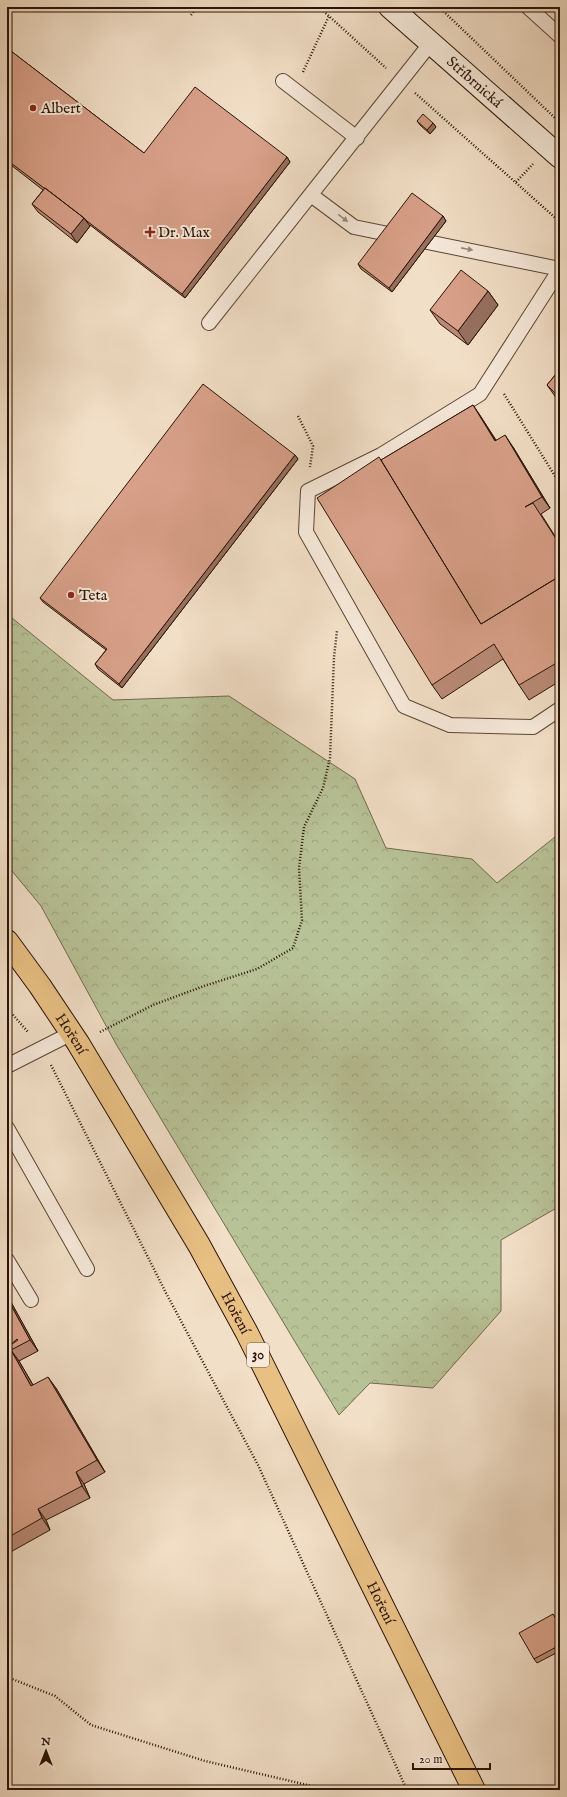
<svg xmlns="http://www.w3.org/2000/svg" width="567" height="1797" viewBox="0 0 567 1797" font-family="'IM FELL English',serif">
  <style>
    .forest { fill: url(#forest-crowns); stroke: #706a4e }
    .lines { fill: none; stroke-linecap: round; stroke-linejoin: round }
    .lane-casing { stroke: #5b4636; stroke-width: 16 }
    .secondary-casing { stroke: #291305; stroke-width: 24 }
    .primary-casing { stroke: #291305; stroke-width: 24 }
    .path { stroke: #291305; stroke-width: 2.5; stroke-dasharray: 1 2; stroke-linecap: butt }
    .lane { stroke: #f7eadb; stroke-width: 14 }
    .secondary { stroke: #f7eadb; stroke-width: 22 }
    .primary { stroke: #e9c084; stroke-width: 22 }
    .wall { fill: #ba8a76; stroke: #291305 }
    .shaded-wall { fill: #977060; stroke: #291305 }
    .building { fill: #d8a089; stroke: #291305; fill-rule: evenodd }
    .oneway { fill: #9a897b }
    .poi-dot { fill: #8f2418; stroke: #f7eadb; stroke-width: 1.5 }
    .labels { text-anchor: middle; dominant-baseline: central; stroke-width: 4; stroke-linejoin: round; paint-order: stroke }
    .shield { fill: #f7eadb; stroke: #675445; stroke-width: 1 }
    .shield-label { font-size: 14px; font-weight: bold; fill: #291305 }
    .street-label { font-size: 15px; fill: #291305; stroke: #f7eadb }
    .poi-label { font-size: 15px; fill: #291305; stroke: #f7eadb; text-anchor: start }
  </style>
  <defs>
    <pattern id="forest-crowns" width="20" height="18" patternUnits="userSpaceOnUse"><rect width="20" height="18" fill="#b8c297"/><path d="M2 6a3 3 0 1 1 6 0M12 15a3 3 0 1 1 6 0" fill="none" stroke="#9ea681"/></pattern>
  </defs>
  <rect width="100%" height="100%" fill="#f2dfc7"/>
  <filter id="stains"><feTurbulence type="fractalNoise" baseFrequency=".005" numOctaves="4"/><feColorMatrix values="0 0 0 0 .2 0 0 0 0 .09 0 0 0 0 .02 0 0 0 .5 -.17"/></filter>
  <radialGradient id="worn" r=".72"><stop offset=".6" stop-color="#630" stop-opacity="0"/><stop offset="1" stop-color="#630" stop-opacity=".3"/></radialGradient>
  <path class="forest" d="M 7,614 L 113,700 L 229,696 L 355,779 L 386,848 L 472,859 L 497,883 L 560,833 L 560,1206 L 501,1240 L 501,1311 L 433,1388 L 370,1383 L 339,1415 L 116,1044 L 41,906 L 7,865 Z"/>
  <g class="lines">
    <g class="lane-casing">
      <path id="lane" d="M 528,7 L 560,36
        M 283,81 L 357,138
        M 311,195 L 354,227 L 560,269
        M 560,269 L 480,394 L 381,455 L 308,491 L 306,532 L 404,706 L 450,725 L 533,727 L 560,709
        M 209,323 L 430,44
        M 7,1066 L 72,1033
        M 7,1128 L 87,1269
        M 7,1260 L 31,1300"/>
    </g>
    <g class="secondary-casing">
      <g id="secondary">
        <path id="s1" d="M 390,7 L 560,157"/>
      </g>
    </g>
    <g class="primary-casing">
      <g id="primary">
        <path id="s2" d="M 7,941 L 40,986 L 78,1043 L 199,1245 L 247,1333 L 474,1790"/>
      </g>
    </g>
    <path class="path" d="M 319,7 L 386,68
      M 439,7 L 555,118
      M 191,15 L 197,7
      M 303,72 L 329,16
      M 415,93 L 560,222
      M 516,182 L 533,164
      M 504,394 L 560,484
      M 298,416 L 313,446 L 310,467
      M 7,1008 L 28,1032
      M 100,1032 L 153,1005 L 204,986 L 257,969 L 293,948 L 302,920 L 299,868 L 304,827 L 323,788 L 330,758 L 334,657 L 337,631
      M 51,1065 L 166,1293 L 258,1465 L 407,1790
      M 7,1677 L 55,1696 L 91,1725 L 205,1761 L 329,1790"/>
    <use href="#lane" class="lane"/>
    <use href="#secondary" class="secondary"/>
    <use href="#primary" class="primary"/>
  </g>
  <path class="wall" d="M 7,48 L 144,153 L 287,157 L 290,162 L 185,298 L 90,225 L 90,226 L 77,243 L 38,212 L 32,204 L 43,190 L 7,162 Z
    M 417,121 L 433,123 L 436,127 L 430,134 L 420,125 Z
    M 443,216 L 446,221 L 392,292 L 361,269 L 358,264 Z
    M 488,291 L 498,305 L 468,345 L 440,324 L 430,310 Z
    M 560,369 L 560,402 L 557,399 L 547,385 Z
    M 473,405 L 481,417 L 496,440 L 513,447 L 550,508 L 541,514 L 560,544 L 560,681 L 529,700 L 519,685 L 503,659 L 442,699 L 432,685 L 381,460 Z
    M 295,455 L 298,459 L 122,688 L 98,669 L 95,664 L 106,650 L 43,602 L 40,598 Z
    M 7,1295 L 38,1351 L 19,1361 L 33,1385 L 56,1388 L 105,1472 L 84,1484 L 90,1498 L 46,1520 L 50,1530 L 7,1554 Z
    M 553,1614 L 560,1625 L 560,1651 L 537,1663 L 534,1659 Z"/>
  <path class="shaded-wall" d="M 433,123 L 436,127 L 430,134 L 427,130 Z
    M 287,157 L 290,162 L 185,298 L 182,294 Z
    M 443,216 L 446,221 L 392,292 L 389,288 Z
    M 84,218 L 90,226 L 77,243 L 71,234 Z
    M 488,291 L 498,305 L 468,345 L 458,331 Z
    M 473,405 L 481,417 L 503,452 L 495,441 Z
    M 505,435 L 513,447 L 550,508 L 542,497 Z
    M 295,455 L 298,459 L 122,688 L 119,684 Z
    M 7,1295 L 38,1351 L 30,1340 L 7,1298 Z
    M 11,1350 L 19,1361 L 40,1397 L 31,1386 Z
    M 48,1377 L 56,1388 L 105,1472 L 97,1460 Z
    M 76,1472 L 84,1484 L 90,1498 L 82,1486 Z
    M 38,1509 L 46,1520 L 50,1530 L 42,1518 Z"/>
  <path class="building" d="M 7,48 L 144,153 L 195,87 L 287,157 L 182,294 L 87,221 L 84,218 L 45,188 L 44,188 L 7,160 Z
    M 423,114 L 433,123 L 427,130 L 417,121 Z
    M 45,188 L 84,218 L 71,234 L 32,204 Z
    M 412,193 L 443,216 L 389,288 L 358,264 Z
    M 461,270 L 488,291 L 458,331 L 430,310 Z
    M 560,369 L 560,398 L 547,385 Z
    M 203,384 L 295,455 L 119,684 L 95,664 L 107,649 L 40,598 Z
    M 473,405 L 495,441 L 505,435 L 542,497 L 525,507 L 533,503 L 560,545 L 560,576 L 481,624 L 381,460 Z
    M 379,457 L 481,624 L 560,576 L 560,661 L 519,685 L 494,644 L 432,685 L 317,498 Z
    M 7,1298 L 30,1340 L 11,1350 L 31,1386 L 48,1377 L 97,1460 L 76,1472 L 82,1486 L 38,1509 L 42,1518 L 7,1538 ZM 17,1339 L 18,1340 L 9,1346 Z
    M 553,1614 L 560,1626 L 560,1645 L 534,1659 L 519,1633 Z"/>
  <defs><path id="oneway-solid" d="M-6-.8H1V-3.2L6.5 0L1 3.2V.8H-6Z"/></defs>
  <g class="oneway">
    <use href="#oneway-solid" transform="translate(343 218) rotate(37)"/>
    <use href="#oneway-solid" transform="translate(467 249) rotate(11)"/>
  </g>
  <g class="poi-dot">
    <circle cx="33" cy="108" r="4"/>
    <path d="M148 226h4v4h4v4h-4v4h-4v-4h-4v-4h4z"/>
    <circle cx="71" cy="595" r="4"/>
  </g>
  <g class="labels">
    <rect class="shield" x="247" y="1343" width="22" height="24" rx="3"/>
    <g class="shield-label">
      <text x="258" y="1355">30</text>
    </g>
    <g class="street-label">
      <text stroke="none"><textPath href="#s1" startOffset="113">Stříbrnická</textPath></text>
      <text stroke="none"><textPath href="#s2" startOffset="113">Hoření</textPath></text>
      <text stroke="none"><textPath href="#s2" startOffset="437">Hoření</textPath></text>
      <text stroke="none"><textPath href="#s2" startOffset="761">Hoření</textPath></text>
    </g>
    <g class="poi-label">
      <text x="41" y="108">Albert</text>
      <text x="158" y="232">Dr. Max</text>
      <text x="79" y="595">Teta</text>
    </g>
  </g>
  <rect width="567" height="1797" fill="none" stroke="#f2dfc7" stroke-width="24"/>
  <rect x="8" y="8" width="551" height="1781" fill="none" stroke="#291305" stroke-width="2"/>
  <rect x="12" y="12" width="543" height="1773" fill="none" stroke="#291305"/>
  <g transform="translate(46 1751)" stroke="#f7eadb" stroke-width="3" paint-order="stroke">
  <path d="M0-3L7 15L0 10L-7 15Z" fill="#291305"/>
  <text y="-6" font-size="11" font-weight="bold" text-anchor="middle" fill="#291305">N</text>
  </g>
  <path d="M413 1763v6h77v-6" fill="none" stroke="#291305" stroke-width="2"/>
  <text x="419" y="1763" font-size="12" fill="#291305" stroke="#f7eadb" stroke-width="3" paint-order="stroke">20 m</text>
  <rect width="100%" height="100%" filter="url(#stains)"/>
  <rect width="100%" height="100%" fill="url(#worn)"/>
</svg>
